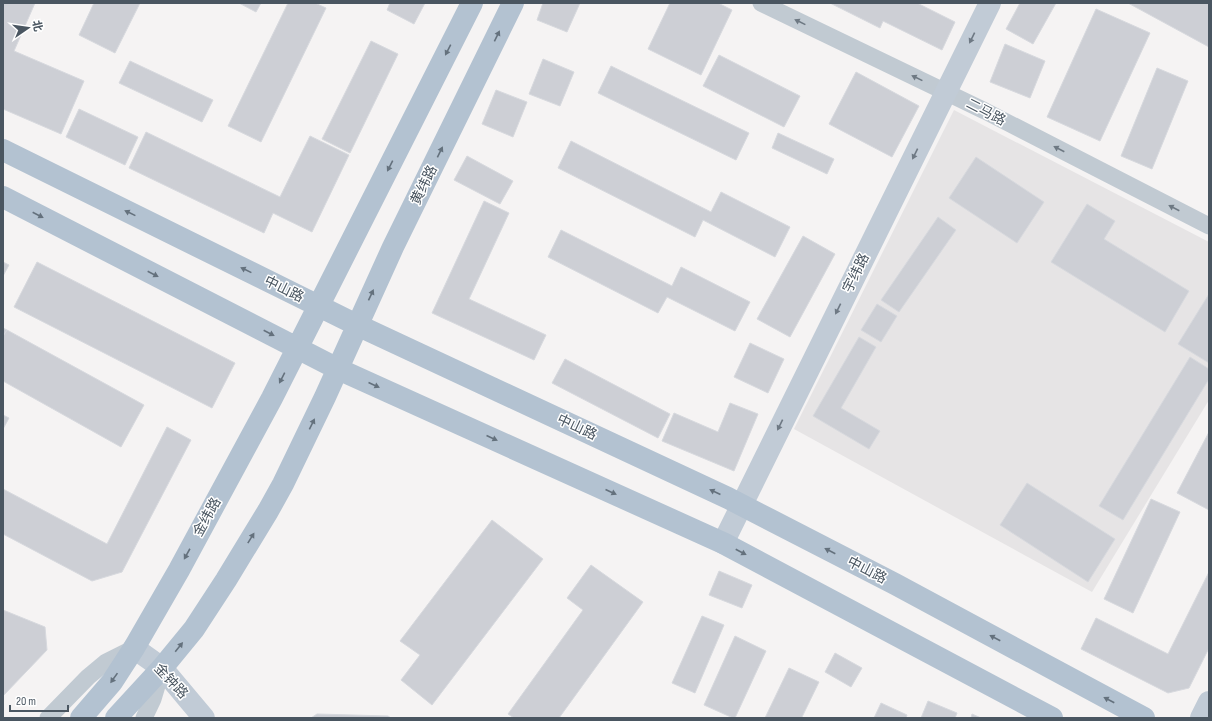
<svg xmlns="http://www.w3.org/2000/svg" width="1212" height="721" viewBox="0 0 1212 721" font-family="'Sofia Sans Condensed','Noto Sans SC',sans-serif">
  <style>
    .education { fill: #e6e4e5 }
    .building { fill: #cdcfd5; stroke: #d7d9de }
    .lines { fill: none; stroke-linecap: round; stroke-linejoin: round }
    .street { stroke: #c1cad2; stroke-width: 17 }
    .secondary { stroke: #c1cbd6; stroke-width: 22 }
    .primary { stroke: #b3c2d1; stroke-width: 22 }
    .oneway { fill: #6e7983 }
    .oneway2 { fill: #64717d }
    .oneway3 { fill: #6e7984 }
    .labels { text-anchor: middle; dominant-baseline: central; stroke-width: 3; stroke-linejoin: round; paint-order: stroke }
    .street-label { font-size: 14px; fill: #4a5661; stroke: #fff }
  </style>
  <rect width="100%" height="100%" fill="#f5f3f3"/>
  <path class="education" d="M 954,110 L 1209,242 L 1209,400 L 1092,592 L 794,429 Z"/>
  <path class="building" d="M 3,3 L 35,3 L 14,51 L 84,81 L 61,134 L 3,109 Z
    M 94,3 L 140,3 L 115,53 L 79,35 Z
    M 239,3 L 261,3 L 256,12 Z
    M 288,3 L 315,3 L 326,8 L 261,142 L 228,126 Z
    M 390,3 L 425,3 L 414,24 L 387,10 Z
    M 543,3 L 580,3 L 567,32 L 537,20 Z
    M 670,3 L 718,3 L 732,10 L 701,75 L 648,49 Z
    M 830,3 L 917,3 L 955,22 L 942,50 L 883,21 L 880,28 Z
    M 1020,3 L 1056,3 L 1033,44 L 1006,29 Z
    M 1128,3 L 1209,3 L 1209,47 Z
    M 1096,9 L 1150,33 L 1100,141 L 1047,117 Z
    M 371,41 L 398,54 L 350,153 L 322,139 Z
    M 1005,44 L 1045,61 L 1030,98 L 990,82 Z
    M 719,55 L 800,96 L 784,127 L 703,86 Z
    M 543,59 L 574,72 L 560,106 L 529,94 Z
    M 130,61 L 213,100 L 202,122 L 119,83 Z
    M 611,66 L 749,133 L 736,160 L 598,93 Z
    M 1157,68 L 1188,81 L 1152,169 L 1121,156 Z
    M 856,72 L 919,106 L 892,157 L 829,124 Z
    M 496,90 L 527,102 L 513,137 L 482,124 Z
    M 79,109 L 138,137 L 125,165 L 66,137 Z
    M 146,132 L 280,197 L 310,136 L 349,155 L 312,232 L 273,213 L 264,233 L 129,168 Z
    M 778,133 L 834,159 L 827,174 L 772,148 Z
    M 571,141 L 711,212 L 721,192 L 790,227 L 775,257 L 703,220 L 695,237 L 558,168 Z
    M 467,156 L 513,181 L 500,204 L 454,180 Z
    M 976,157 L 1044,202 L 1017,243 L 949,198 Z
    M 484,201 L 509,213 L 469,299 L 546,335 L 534,360 L 432,313 Z
    M 1087,204 L 1115,221 L 1104,239 L 1189,291 L 1165,332 L 1051,262 Z
    M 938,217 L 956,230 L 899,312 L 881,300 Z
    M 561,230 L 672,286 L 681,267 L 750,302 L 735,331 L 667,297 L 658,313 L 548,257 Z
    M 803,236 L 835,254 L 790,337 L 757,319 Z
    M 3,262 L 9,265 L 3,276 Z
    M 37,262 L 235,363 L 212,408 L 14,307 Z
    M 1209,294 L 1209,363 L 1178,344 Z
    M 877,304 L 897,316 L 881,342 L 861,330 Z
    M 3,328 L 7,330 L 3,336 Z
    M 7,330 L 144,405 L 121,447 L 3,381 L 3,336 Z
    M 859,337 L 876,347 L 841,408 L 880,431 L 869,449 L 813,416 Z
    M 750,343 L 784,359 L 768,393 L 734,377 Z
    M 1190,357 L 1209,369 L 1209,379 L 1123,520 L 1099,506 Z
    M 565,359 L 670,414 L 658,438 L 552,383 Z
    M 730,403 L 758,414 L 734,471 L 662,441 L 674,413 L 718,432 Z
    M 3,415 L 9,418 L 3,429 Z
    M 167,427 L 191,440 L 122,572 L 92,581 L 3,534 L 3,489 L 107,544 Z
    M 1209,432 L 1209,510 L 1177,493 Z
    M 1027,483 L 1115,539 L 1088,582 L 1000,525 Z
    M 1151,499 L 1180,512 L 1133,613 L 1104,599 Z
    M 492,520 L 543,559 L 432,705 L 401,680 L 420,655 L 400,641 Z
    M 591,565 L 643,602 L 559,718 L 514,718 L 508,714 L 583,610 L 567,598 Z
    M 719,571 L 752,585 L 742,608 L 709,595 Z
    M 1209,572 L 1209,648 L 1189,688 L 1168,693 L 1081,649 L 1096,618 L 1168,654 Z
    M 3,610 L 45,627 L 47,650 L 3,696 Z
    M 702,616 L 724,625 L 695,693 L 672,683 Z
    M 735,636 L 766,651 L 735,718 L 733,718 L 704,705 Z
    M 835,653 L 862,668 L 851,687 L 825,672 Z
    M 789,668 L 819,682 L 802,717 L 803,718 L 765,718 Z
    M 928,701 L 957,713 L 955,718 L 921,718 Z
    M 881,703 L 907,715 L 906,718 L 874,718 Z
    M 317,714 L 388,716 L 391,718 L 311,718 Z
    M 972,714 L 981,718 L 971,718 Z"/>
  <g class="lines">
    <path class="street" d="M 761,3 L 985,111 L 1209,226
      M 48,718 L 88,677 L 106,662 L 134,648
      M 144,718 L 153,699 L 162,669"/>
    <path class="secondary" d="M 723,543 L 990,3
      M 134,648 L 162,668 L 204,718
      M 1201,718 L 1209,702"/>
    <path class="primary" d="M 3,150 L 357,325 L 728,498 L 895,584 L 1144,718
      M 3,197 L 338,369 L 723,543 L 1052,718
      M 81,718 L 112,682 L 134,648 L 179,570 L 272,398 L 472,3
      M 116,718 L 162,668 L 194,629 L 226,580 L 268,511 L 283,484 L 325,397 L 393,247 L 513,3"/>
  </g>
  <defs><path id="oneway-solid" d="M-6-.8H1V-3.2L6.5 0L1 3.2V.8H-6Z"/></defs>
  <g class="oneway">
    <use href="#oneway-solid" transform="translate(800 22) rotate(-154)"/>
    <use href="#oneway-solid" transform="translate(917 78) rotate(-154)"/>
    <use href="#oneway-solid" transform="translate(1059 149) rotate(-153)"/>
    <use href="#oneway-solid" transform="translate(1174 208) rotate(-153)"/>
  </g>
  <g class="oneway2">
    <use href="#oneway-solid" transform="translate(497 36) rotate(-64)"/>
    <use href="#oneway-solid" transform="translate(448 50) rotate(117)"/>
    <use href="#oneway-solid" transform="translate(440 152) rotate(-64)"/>
    <use href="#oneway-solid" transform="translate(390 166) rotate(117)"/>
    <use href="#oneway-solid" transform="translate(130 213) rotate(-154)"/>
    <use href="#oneway-solid" transform="translate(38 215) rotate(27)"/>
    <use href="#oneway-solid" transform="translate(246 270) rotate(-154)"/>
    <use href="#oneway-solid" transform="translate(153 274) rotate(27)"/>
    <use href="#oneway-solid" transform="translate(371 295) rotate(-65)"/>
    <use href="#oneway-solid" transform="translate(269 333) rotate(27)"/>
    <use href="#oneway-solid" transform="translate(282 378) rotate(117)"/>
    <use href="#oneway-solid" transform="translate(374 385) rotate(24)"/>
    <use href="#oneway-solid" transform="translate(312 424) rotate(-64)"/>
    <use href="#oneway-solid" transform="translate(492 438) rotate(24)"/>
    <use href="#oneway-solid" transform="translate(611 492) rotate(24)"/>
    <use href="#oneway-solid" transform="translate(715 492) rotate(-155)"/>
    <use href="#oneway-solid" transform="translate(251 538) rotate(-58)"/>
    <use href="#oneway-solid" transform="translate(830 551) rotate(-153)"/>
    <use href="#oneway-solid" transform="translate(741 552) rotate(28)"/>
    <use href="#oneway-solid" transform="translate(187 554) rotate(119)"/>
    <use href="#oneway-solid" transform="translate(995 638) rotate(-152)"/>
    <use href="#oneway-solid" transform="translate(179 647) rotate(-51)"/>
    <use href="#oneway-solid" transform="translate(114 678) rotate(125)"/>
    <use href="#oneway-solid" transform="translate(1109 700) rotate(-152)"/>
  </g>
  <g class="oneway3">
    <use href="#oneway-solid" transform="translate(972 38) rotate(116)"/>
    <use href="#oneway-solid" transform="translate(915 154) rotate(116)"/>
    <use href="#oneway-solid" transform="translate(838 309) rotate(116)"/>
    <use href="#oneway-solid" transform="translate(780 425) rotate(116)"/>
  </g>
  <g class="labels">
    <g class="street-label">
      <text transform="translate(986 112) rotate(27)">二马路</text>
      <text transform="translate(424 185) rotate(-64)">黄纬路</text>
      <text transform="translate(856 273) rotate(-64)">宇纬路</text>
      <text transform="translate(284 289) rotate(26)">中山路</text>
      <text transform="translate(577 427) rotate(25)">中山路</text>
      <text transform="translate(207 517) rotate(-61)">金纬路</text>
      <text transform="translate(867 570) rotate(27)">中山路</text>
      <text transform="translate(171 681) rotate(47)">金钟路</text>
    </g>
  </g>
  <rect width="1212" height="721" fill="none" stroke="#4a5661" stroke-width="8"/>
  <g transform="translate(28 28) rotate(77)" stroke="#ffffff" stroke-width="3" paint-order="stroke">
  <path d="M0-3L7 15L0 10L-7 15Z" fill="#4a5661"/>
  <text y="-6" font-size="11" font-weight="bold" text-anchor="middle" fill="#4a5661">北</text>
  </g>
  <path d="M10 705v6h58v-6" fill="none" stroke="#4a5661" stroke-width="2"/>
  <text x="16" y="705" font-size="12" fill="#4a5661" stroke="#ffffff" stroke-width="3" paint-order="stroke">20 m</text>
</svg>
